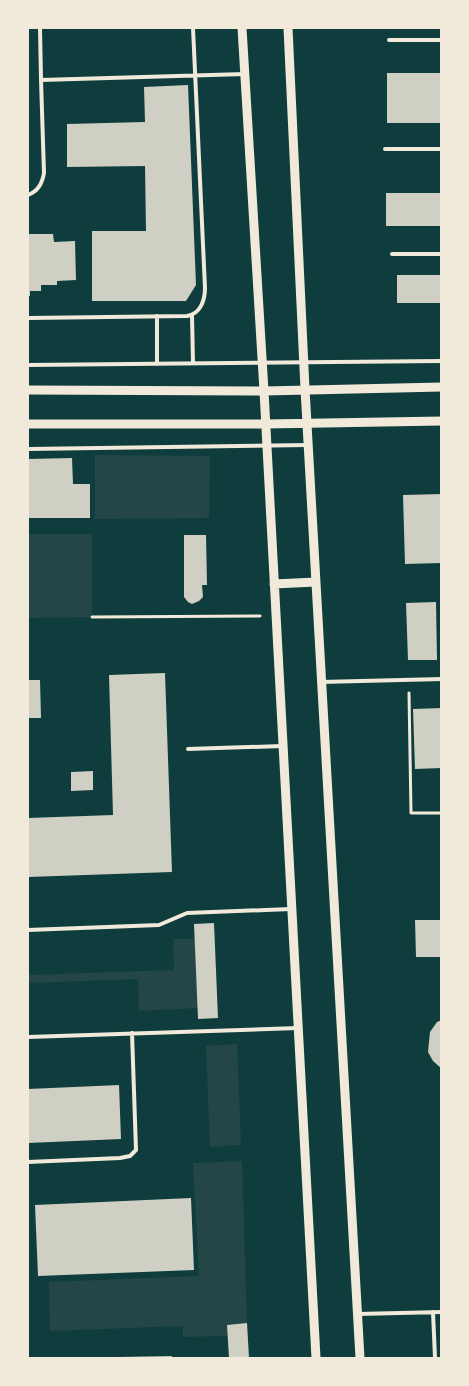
<svg xmlns="http://www.w3.org/2000/svg" width="469" height="1386" viewBox="0 0 469 1386" font-family="'Source Serif 4',serif">
  <style>
    .green { fill: #244646 }
    .building { fill: #cfcfc3 }
    .lines { fill: none; stroke-linecap: round; stroke-linejoin: round }
    .path { stroke: #f1e9da; stroke-width: 3 }
    .service { stroke: #f1e9da; stroke-width: 4 }
    .tertiary { stroke: #f1e9da; stroke-width: 9 }
  </style>
  <rect width="100%" height="100%" fill="#0f3d3e"/>
  <path class="green" d="M 95,455 L 210,456 L 209,518 L 95,519 Z
    M 28,534 L 92,534 L 92,617 L 28,618 Z
    M 173,939 L 195,939 L 198,1008 L 139,1011 L 138,979 L 28,983 L 28,975 L 174,970 Z
    M 237,1044 L 241,1145 L 210,1147 L 206,1046 Z
    M 242,1161 L 247,1323 L 228,1325 L 228,1336 L 183,1337 L 183,1326 L 50,1331 L 49,1282 L 199,1276 L 193,1163 Z"/>
  <path class="building" d="M 387,73 L 442,73 L 442,123 L 387,123 Z
    M 188,85 L 196,285 L 186,301 L 92,301 L 92,231 L 146,231 L 145,166 L 67,167 L 67,124 L 145,122 L 144,87 Z
    M 386,193 L 442,193 L 442,226 L 386,226 Z
    M 28,234 L 53,234 L 54,242 L 75,241 L 76,280 L 57,281 L 57,285 L 41,285 L 41,291 L 30,291 L 30,296 L 28,296 Z
    M 397,275 L 442,275 L 442,303 L 397,303 Z
    M 72,458 L 73,484 L 90,484 L 90,518 L 28,518 L 28,459 Z
    M 442,494 L 442,563 L 405,564 L 403,495 Z
    M 184,535 L 206,535 L 207,585 L 202,585 L 203,597 L 199,601 L 192,604 L 188,602 L 184,597 Z
    M 436,602 L 437,660 L 408,660 L 406,603 Z
    M 165,673 L 172,872 L 28,877 L 28,818 L 113,815 L 109,675 Z
    M 28,680 L 40,680 L 41,718 L 28,718 Z
    M 442,708 L 442,768 L 415,769 L 413,709 Z
    M 93,771 L 93,790 L 71,791 L 71,772 Z
    M 415,920 L 442,920 L 442,957 L 416,957 Z
    M 214,923 L 218,1018 L 198,1019 L 194,924 Z
    M 442,1020 L 442,1069 L 433,1061 L 428,1052 L 430,1032 L 437,1022 Z
    M 119,1085 L 121,1139 L 28,1143 L 28,1089 Z
    M 191,1198 L 194,1270 L 38,1276 L 35,1205 Z
    M 247,1323 L 249,1358 L 229,1358 L 227,1325 Z
    M 172,1356 L 172,1358 L 117,1358 L 117,1357 Z"/>
  <g class="lines">
    <path class="path" d="M 92,617 L 260,616
      M 409,693 L 411,813 L 442,813"/>
    <path class="service" d="M 40,28 L 41,80 L 245,74
      M 389,40 L 442,40
      M 385,149 L 442,149
      M 28,195 C 38,191 42,184 44,173 L 41,80
      M 392,254 L 442,254
      M 192,315 L 193,363
      M 157,316 L 157,364
      M 28,318 L 187,316 C 200,314 205,301 205,288 L 193,28
      M 28,365 L 442,361
      M 28,449 L 308,445
      M 321,682 L 442,679
      M 188,749 L 282,746
      M 28,930 L 159,925 L 187,913 L 291,909
      M 28,1037 L 298,1028
      M 28,1162 L 120,1158 L 130,1156 L 136,1150 L 132,1033
      M 433,1312 L 435,1358
      M 357,1314 L 442,1312"/>
    <path class="tertiary" d="M 242,28 L 264,391 L 316,1358
      M 288,28 L 305,389 L 360,1358
      M 28,390 L 264,391 L 442,387
      M 28,424 L 266,424 L 442,421
      M 274,584 L 316,582"/>
  </g>
  <rect width="469" height="1386" fill="none" stroke="#f1e9da" stroke-width="58"/>
</svg>
